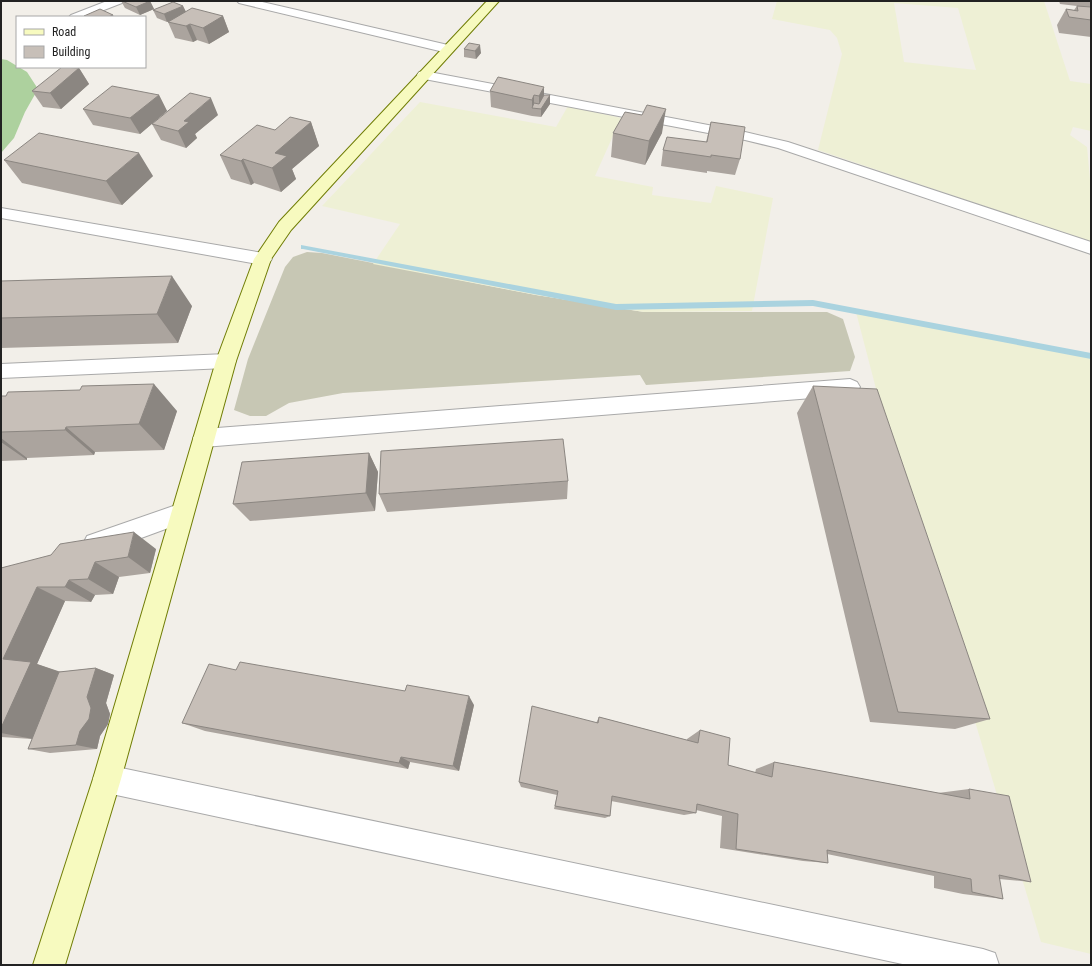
<svg xmlns="http://www.w3.org/2000/svg" width="1092" height="966" viewBox="0 0 1092 966" font-family="'Roboto Condensed',sans-serif">
  <style>
    .construction { fill: #c7c7b4 }
    .farmland { fill: #eef0d5; fill-rule: evenodd }
    .forest { fill: #add19e }
    .lines { fill: none; stroke-linecap: round; stroke-linejoin: round }
    .stream { fill: #aad3df; fill-rule: evenodd }
    .minor-casing { stroke: #a9a9a9; stroke-width: 2 }
    .secondary-casing { stroke: #707d05; stroke-width: 2 }
    .minor { fill: #fff; fill-rule: evenodd }
    .secondary { fill: #f7fabf; fill-rule: evenodd }
    .wall { fill: #aba49e }
    .shaded-wall { fill: #8b8681 }
    .building { fill: #c7bfb8; stroke: #8b8681 }
  </style>
  <rect width="100%" height="100%" fill="#f2efe9"/>
  <path class="construction" d="M 307,252 L 322,253 L 536,295 L 644,312 L 827,312 L 843,319 L 855,357 L 850,371 L 646,385 L 640,375 L 343,393 L 289,403 L 266,416 L 250,416 L 234,410 L 248,359 L 285,267 L 293,257 Z"/>
  <path class="farmland" d="M 777,1 L 1044,1 L 1070,81 L 1091,84 L 1091,131 L 1073,127 L 1070,135 L 1087,147 L 1091,190 L 1091,242 L 818,150 L 842,54 L 837,38 L 830,30 L 772,19 ZM 894,3 L 958,8 L 976,70 L 904,62 Z
    M 420,102 L 556,127 L 568,106 L 621,118 L 595,176 L 653,187 L 652,195 L 711,203 L 716,186 L 773,198 L 752,311 L 644,312 L 536,295 L 373,264 L 400,224 L 322,206 Z
    M 856,312 L 1091,357 L 1091,954 L 1041,942 L 880,404 Z"/>
  <path class="forest" d="M 1,59 L 7,60 L 27,72 L 38,89 L 25,112 L 14,138 L 1,153 Z"/>
  <g class="lines">
    <path class="stream" d="M 301,245 L 616,304 L 813,300 L 1091,353 L 1091,359 L 813,306 L 616,310 L 303,249 L 301,249 Z"/>
    <g class="minor-casing">
      <path id="minor" d="M 107,1 L 124,1 L 122,3 L 86,17 L 69,17 L 71,15 Z
        M 237,1 L 258,1 L 448,45 L 452,46 L 454,49 L 452,52 L 448,53 L 243,4 L 239,3 Z
        M 424,71 L 745,132 L 788,142 L 1091,242 L 1091,254 L 778,148 L 745,140 L 419,78 L 417,75 L 419,72 Z
        M 1,208 L 263,253 L 269,255 L 272,259 L 269,263 L 263,265 L 1,218 Z
        M 226,354 L 233,356 L 236,361 L 233,366 L 226,368 L 1,378 L 1,364 Z
        M 850,379 L 857,382 L 860,387 L 857,392 L 850,395 L 204,447 L 197,444 L 193,438 L 197,432 L 204,429 Z
        M 182,503 L 190,506 L 193,513 L 190,520 L 95,555 L 87,552 L 83,544 L 87,536 Z
        M 107,765 L 983,949 L 995,953 L 999,965 L 907,965 L 107,793 L 97,789 L 93,779 L 97,769 Z"/>
    </g>
    <g class="secondary-casing">
      <path id="secondary" d="M 487,1 L 499,1 L 291,230 L 271,259 L 236,361 L 121,779 L 65,965 L 33,965 L 93,779 L 216,361 L 254,259 L 279,222 Z"/>
    </g>
    <use href="#minor" class="minor"/>
    <use href="#secondary" class="secondary"/>
  </g>
  <path class="wall" d="M 121,1 L 150,1 L 154,9 L 140,15 L 125,8 Z
    M 1059,1 L 1091,1 L 1091,37 L 1059,33 L 1057,25 L 1066,9 L 1074,10 L 1077,6 L 1060,4 Z
    M 183,6 L 186,12 L 223,16 L 229,32 L 209,44 L 197,40 L 193,42 L 175,38 L 168,22 L 169,21 L 167,22 L 157,18 L 153,10 Z
    M 469,43 L 481,53 L 476,59 L 464,57 L 464,49 Z
    M 79,68 L 89,84 L 61,109 L 43,107 L 32,91 Z
    M 490,91 L 544,95 L 550,104 L 541,117 L 532,116 L 491,107 Z
    M 159,95 L 167,111 L 140,134 L 93,125 L 83,109 Z
    M 218,115 L 195,134 L 197,138 L 186,148 L 161,140 L 152,124 Z
    M 642,115 L 662,133 L 645,165 L 611,157 L 613,133 Z
    M 311,122 L 319,146 L 292,169 L 296,179 L 281,192 L 254,183 L 251,185 L 231,179 L 220,155 L 275,130 Z
    M 711,122 L 740,159 L 735,175 L 707,171 L 707,173 L 661,166 L 663,150 L 706,142 Z
    M 4,160 L 153,176 L 122,205 L 22,183 Z
    M 1,281 L 192,306 L 178,343 L 1,348 Z
    M 813,386 L 990,719 L 955,729 L 870,722 L 797,413 Z
    M 1,396 L 177,411 L 164,450 L 95,452 L 94,455 L 27,458 L 27,460 L 1,461 Z
    M 369,453 L 378,472 L 375,511 L 250,521 L 233,504 Z
    M 568,481 L 567,499 L 387,512 L 379,494 Z
    M 156,549 L 150,573 L 119,577 L 113,594 L 95,595 L 91,602 L 65,601 L 37,664 L 59,672 L 96,668 L 114,675 L 106,703 L 110,714 L 108,724 L 100,736 L 97,749 L 50,753 L 28,749 L 32,739 L 1,737 L 1,568 Z
    M 236,670 L 474,705 L 459,771 L 410,762 L 408,769 L 205,731 L 182,723 Z
    M 599,717 L 687,740 L 687,739 L 700,730 L 728,765 L 755,773 L 756,769 L 774,762 L 938,793 L 969,789 L 1031,882 L 999,879 L 1003,899 L 963,894 L 934,888 L 934,876 L 827,854 L 828,863 L 803,861 L 720,848 L 722,816 L 696,810 L 696,813 L 684,815 L 611,801 L 610,816 L 605,818 L 554,809 L 557,795 L 521,787 L 519,782 L 596,723 Z"/>
  <path class="shaded-wall" d="M 150,1 L 154,9 L 140,15 L 136,7 Z
    M 183,6 L 187,14 L 167,22 L 164,14 Z
    M 113,15 L 114,17 L 108,17 Z
    M 223,16 L 229,32 L 209,44 L 203,28 Z
    M 190,24 L 197,40 L 193,42 L 186,26 Z
    M 480,45 L 481,53 L 476,59 L 475,51 Z
    M 79,68 L 89,84 L 61,109 L 50,93 Z
    M 544,87 L 544,103 L 550,95 L 550,104 L 541,117 L 541,109 L 539,109 L 539,96 Z
    M 159,95 L 167,111 L 140,134 L 130,118 Z
    M 534,95 L 534,108 L 532,108 L 532,100 Z
    M 211,98 L 218,115 L 195,134 L 197,138 L 186,148 L 178,131 L 184,121 Z
    M 666,109 L 662,133 L 645,165 L 649,141 Z
    M 311,122 L 319,146 L 292,169 L 296,179 L 281,192 L 272,168 L 275,153 Z
    M 139,153 L 153,176 L 122,205 L 106,181 Z
    M 243,159 L 254,183 L 251,185 L 241,161 Z
    M 172,276 L 192,306 L 178,343 L 157,314 Z
    M 154,384 L 177,411 L 164,450 L 139,424 Z
    M 66,427 L 95,452 L 94,455 L 65,430 Z
    M 1,438 L 27,458 L 27,460 L 1,442 Z
    M 369,453 L 378,472 L 375,511 L 366,493 Z
    M 134,532 L 156,549 L 150,573 L 128,557 Z
    M 95,562 L 119,577 L 113,594 L 88,579 Z
    M 69,580 L 95,595 L 91,602 L 65,587 Z
    M 37,587 L 65,601 L 37,664 L 61,672 L 33,739 L 1,733 L 1,728 L 3,659 Z
    M 96,668 L 114,675 L 106,703 L 110,714 L 108,724 L 100,736 L 97,749 L 76,745 L 87,697 Z
    M 469,696 L 474,705 L 459,771 L 453,766 Z
    M 401,757 L 410,762 L 408,769 L 399,763 Z"/>
  <path class="building" d="M 122,1 L 150,1 L 136,7 Z
    M 173,2 L 183,6 L 164,14 L 153,10 Z
    M 1077,6 L 1091,7 L 1091,20 L 1069,17 L 1066,9 L 1078,11 Z
    M 192,8 L 223,16 L 203,28 L 190,24 L 186,26 L 168,22 Z
    M 100,9 L 113,15 L 108,17 L 88,17 L 84,16 Z
    M 469,43 L 480,45 L 475,51 L 464,49 Z
    M 62,67 L 79,68 L 50,93 L 32,91 Z
    M 498,77 L 544,87 L 539,96 L 534,95 L 532,100 L 490,91 Z
    M 112,86 L 159,95 L 130,118 L 83,109 Z
    M 190,93 L 211,98 L 184,121 L 189,122 L 178,131 L 152,124 Z
    M 544,95 L 550,95 L 541,109 L 532,108 L 534,103 L 539,104 Z
    M 647,105 L 666,109 L 649,141 L 613,133 L 625,112 L 642,115 Z
    M 290,117 L 311,122 L 275,153 L 287,156 L 272,168 L 243,159 L 241,161 L 220,155 L 257,125 L 275,130 Z
    M 711,122 L 745,127 L 740,159 L 711,155 L 711,157 L 663,150 L 667,137 L 707,142 Z
    M 39,133 L 139,153 L 106,181 L 4,160 Z
    M 172,276 L 157,314 L 1,318 L 1,281 Z
    M 154,384 L 139,424 L 66,427 L 65,430 L 1,432 L 1,396 L 6,396 L 8,392 L 80,390 L 82,386 Z
    M 813,386 L 877,389 L 990,719 L 898,712 Z
    M 563,439 L 568,481 L 379,494 L 381,451 Z
    M 369,453 L 366,493 L 233,504 L 242,462 Z
    M 134,532 L 128,557 L 95,562 L 88,579 L 69,580 L 65,587 L 37,587 L 3,659 L 31,662 L 1,728 L 1,568 L 51,555 L 60,544 Z
    M 240,662 L 405,691 L 407,685 L 469,696 L 453,766 L 401,757 L 399,763 L 182,723 L 209,664 L 236,670 Z
    M 96,668 L 87,697 L 91,708 L 89,719 L 80,731 L 76,745 L 28,749 L 59,672 Z
    M 532,706 L 598,723 L 599,717 L 698,743 L 700,730 L 730,738 L 728,765 L 772,777 L 774,762 L 970,799 L 969,789 L 1009,796 L 1031,882 L 999,875 L 1003,899 L 972,892 L 971,879 L 827,850 L 828,863 L 736,849 L 738,814 L 697,804 L 696,813 L 612,796 L 610,816 L 555,806 L 558,791 L 519,782 Z"/>
  <rect width="1092" height="966" fill="none" stroke="#222222" stroke-width="4"/>
  <rect x="16" y="16" width="130" height="52" fill="#ffffff" stroke="#a7a7a7"/>
  <rect x="24" y="29" width="20" height="6" fill="#f7fabf" stroke="#a7a7a7"/>
  <text x="52" y="36" font-size="12" fill="#222222">Road</text>
  <rect x="24" y="46" width="20" height="12" fill="#c7bfb8" stroke="#a7a7a7"/>
  <text x="52" y="56" font-size="12" fill="#222222">Building</text>
</svg>
